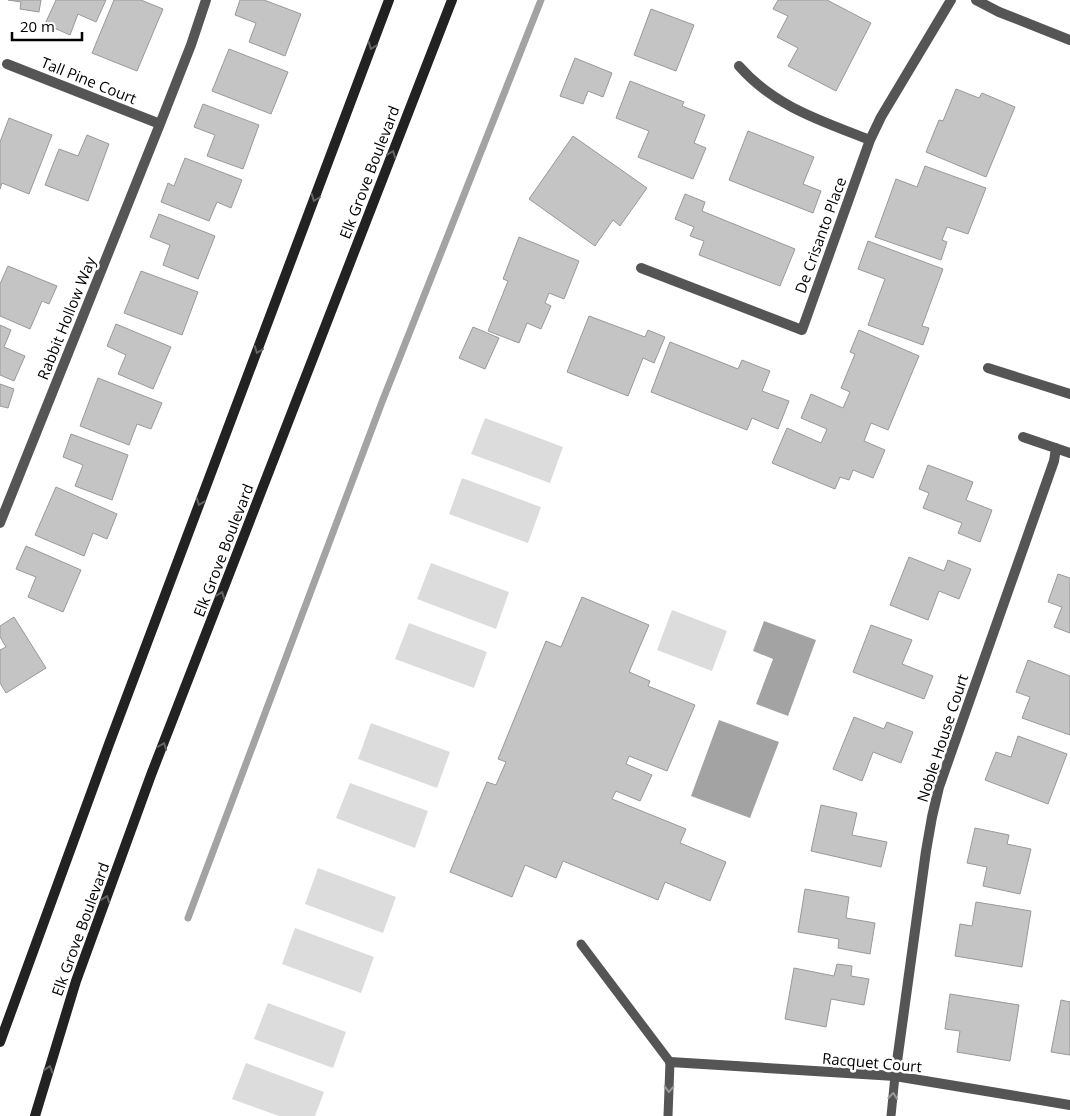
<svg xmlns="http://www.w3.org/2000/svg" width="1070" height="1116" viewBox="0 0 1070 1116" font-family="'Open Sans',sans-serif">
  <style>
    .green { fill: #dcdcdc }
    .water { fill: #a3a3a3 }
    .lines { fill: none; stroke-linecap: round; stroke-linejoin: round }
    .stream { stroke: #a3a3a3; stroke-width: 7 }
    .building { fill: #c4c4c4; stroke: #999 }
    .service { stroke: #555; stroke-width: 9 }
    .minor { stroke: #555; stroke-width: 10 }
    .tertiary { stroke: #555; stroke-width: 10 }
    .secondary { stroke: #222; stroke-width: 10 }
    .oneway { stroke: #646464 }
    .oneway2 { stroke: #999 }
    .labels { text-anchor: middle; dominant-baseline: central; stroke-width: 5; stroke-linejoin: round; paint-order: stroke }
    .street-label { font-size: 15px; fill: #000; stroke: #fff }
  </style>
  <rect width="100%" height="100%" fill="#fff"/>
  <path class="green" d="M 485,418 L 563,447 L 550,483 L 471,454 Z
    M 462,478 L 541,507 L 528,543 L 449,514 Z
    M 431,563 L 509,592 L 496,629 L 417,599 Z
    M 672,610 L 727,631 L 712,671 L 657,650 Z
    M 409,623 L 487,652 L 474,688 L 395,659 Z
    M 371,723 L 450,752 L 437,788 L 358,759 Z
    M 350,783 L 428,811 L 415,848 L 336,818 Z
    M 318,868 L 396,897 L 383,933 L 305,904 Z
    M 295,928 L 374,957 L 361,993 L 282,964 Z
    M 268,1003 L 346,1032 L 333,1068 L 254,1039 Z
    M 246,1063 L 324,1092 L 315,1116 L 279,1116 L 232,1099 Z"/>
  <path class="water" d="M 764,621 L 816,640 L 788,716 L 756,704 L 773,659 L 753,651 Z
    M 719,720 L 779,742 L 750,818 L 691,796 Z"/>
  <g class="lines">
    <path class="stream" d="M 188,918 L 382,402 L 541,0"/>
  </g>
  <path class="building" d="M 8,0 L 41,0 L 39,12 L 20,9 L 21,2 Z
    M 56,0 L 106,0 L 96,22 L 78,14 L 70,35 L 45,24 Z
    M 114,0 L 141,0 L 163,9 L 137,71 L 92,53 Z
    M 240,0 L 264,0 L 301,14 L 285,56 L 249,42 L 256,23 L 235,15 Z
    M 778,0 L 827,0 L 871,23 L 836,91 L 788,66 L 798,48 L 777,37 L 788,16 L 773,9 Z
    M 651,9 L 694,25 L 676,71 L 634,55 Z
    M 229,49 L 288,72 L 271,114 L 212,91 Z
    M 575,58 L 612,73 L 603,97 L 588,91 L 583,104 L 560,96 Z
    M 630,81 L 684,102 L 682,106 L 705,115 L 694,143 L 706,148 L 693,179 L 638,157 L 649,131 L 616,118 Z
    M 956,89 L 979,98 L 982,93 L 1015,107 L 986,177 L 926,152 L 939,120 L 943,121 Z
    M 203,104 L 259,125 L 243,169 L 207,156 L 215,135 L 194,127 Z
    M 9,118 L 52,135 L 29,194 L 2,183 L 0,189 L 0,142 Z
    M 748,131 L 814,157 L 803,184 L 821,191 L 813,213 L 729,180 Z
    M 87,135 L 109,144 L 88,201 L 45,185 L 59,149 L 78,156 Z
    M 573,136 L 647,188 L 620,226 L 613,220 L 595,246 L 529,199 Z
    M 185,158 L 242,180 L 231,208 L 217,202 L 209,221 L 161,202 L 168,183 L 174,186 Z
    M 925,166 L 986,188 L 968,234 L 947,227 L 942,240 L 947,242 L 941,260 L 875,237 L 896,179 L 917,187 Z
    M 685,194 L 705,202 L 702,211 L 795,249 L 780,286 L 699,255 L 704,241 L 690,236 L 694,227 L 675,219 Z
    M 159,214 L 215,236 L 198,279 L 163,265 L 170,245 L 150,237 Z
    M 519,237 L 579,261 L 564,299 L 549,293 L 545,303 L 551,306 L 541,329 L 527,323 L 519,343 L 488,331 L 508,281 L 503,279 Z
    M 868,241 L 943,269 L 922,326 L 929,328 L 923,345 L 868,325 L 885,279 L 858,269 Z
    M 8,266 L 57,286 L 49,304 L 42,301 L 30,329 L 0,316 L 0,284 Z
    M 141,271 L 198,292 L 182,335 L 124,313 Z
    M 589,316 L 645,337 L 648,330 L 665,337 L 654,363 L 643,358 L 628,396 L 567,372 Z
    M 116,324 L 171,347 L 153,389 L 118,374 L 126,355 L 107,346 Z
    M 0,325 L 11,330 L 4,347 L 25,356 L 14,381 L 0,375 Z
    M 473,327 L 499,338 L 485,369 L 459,358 Z
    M 859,330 L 919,356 L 888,430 L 871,423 L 864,441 L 885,450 L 873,478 L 853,470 L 849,480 L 840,477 L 835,489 L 772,463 L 787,428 L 821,443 L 827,429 L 801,418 L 811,394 L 843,408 L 850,392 L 841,388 L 855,354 L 850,352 Z
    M 670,342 L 738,369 L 742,360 L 770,371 L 762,391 L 789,401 L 778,429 L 752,418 L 747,430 L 651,392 Z
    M 98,378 L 162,403 L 151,429 L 137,424 L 129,445 L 80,426 Z
    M 0,384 L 14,389 L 8,408 L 0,406 Z
    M 71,434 L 128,455 L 112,500 L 75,486 L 83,465 L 63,457 Z
    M 928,465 L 973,482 L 966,500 L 992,510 L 980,542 L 958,533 L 962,523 L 923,508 L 929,493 L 919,489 Z
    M 56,487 L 117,514 L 107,539 L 93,533 L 84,556 L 35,535 Z
    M 26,546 L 81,570 L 63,612 L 28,597 L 36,577 L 16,569 Z
    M 909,557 L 944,571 L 948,560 L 971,569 L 959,599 L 939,591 L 928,620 L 890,605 Z
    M 1058,574 L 1070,578 L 1070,633 L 1054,627 L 1062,607 L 1048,602 Z
    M 582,597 L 649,625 L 629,672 L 650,681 L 648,686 L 695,705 L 667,771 L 629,756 L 626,764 L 652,775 L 640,801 L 616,791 L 612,799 L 686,829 L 680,843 L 726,862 L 710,901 L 665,882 L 658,900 L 563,861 L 556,878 L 525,865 L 512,897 L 450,872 L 487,782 L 496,785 L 506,762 L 498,759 L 546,641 L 561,647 Z
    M 14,617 L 46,668 L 6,693 L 0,683 L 0,650 L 6,647 L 0,637 L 0,626 Z
    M 871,625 L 912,640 L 902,664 L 933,676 L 924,699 L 853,672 Z
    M 1028,660 L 1070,676 L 1070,735 L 1022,718 L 1030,697 L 1016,692 Z
    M 854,717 L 884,729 L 887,722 L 913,732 L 901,763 L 873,752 L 862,781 L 833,769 Z
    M 1018,736 L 1067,754 L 1048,804 L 985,780 L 996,752 L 1011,757 Z
    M 821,805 L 857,813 L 852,835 L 887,842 L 881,867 L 811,851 Z
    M 975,828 L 1009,835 L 1007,844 L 1031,849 L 1020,894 L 983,886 L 987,867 L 967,863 Z
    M 805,889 L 849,897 L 846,918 L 875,923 L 870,954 L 838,948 L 839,939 L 798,932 Z
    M 976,902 L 1031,911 L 1022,967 L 955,956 L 960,924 L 972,926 Z
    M 837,964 L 852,966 L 851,976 L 869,979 L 864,1005 L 831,999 L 826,1027 L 785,1019 L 794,968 L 834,976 Z
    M 950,994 L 1019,1005 L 1010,1061 L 957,1052 L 960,1031 L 945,1029 Z
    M 1061,1000 L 1070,1002 L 1070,1055 L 1051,1052 Z"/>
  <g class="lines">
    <path class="service" d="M 581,944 L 670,1062 L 668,1116
      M 891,1116 L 895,1076"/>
    <path class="minor" d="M 7,64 L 160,124
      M 739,66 C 775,107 822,121 870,140
      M 641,268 L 802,330 L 870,140 L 881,117 L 951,0
      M 988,368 L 1070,394
      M 1023,437 L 1070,453
      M 0,523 L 160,124 L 191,45 L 206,0
      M 670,1062 L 895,1076 L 1070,1105
      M 895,1076 L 926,851 L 932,817 L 939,787 L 1054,461 L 1056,448"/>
    <path class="tertiary" d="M 976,0 L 999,12 L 1070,40"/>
    <path class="secondary" d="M 0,1042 L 109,744 L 389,0
      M 35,1116 L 76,981 L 151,775 L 452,0"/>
  </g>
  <defs><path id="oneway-chevron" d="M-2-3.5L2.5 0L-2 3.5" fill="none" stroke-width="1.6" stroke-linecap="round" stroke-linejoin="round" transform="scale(1.25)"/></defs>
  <g class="oneway">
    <use href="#oneway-chevron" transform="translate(372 46) rotate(111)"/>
    <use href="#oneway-chevron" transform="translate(392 154) rotate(-69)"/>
    <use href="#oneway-chevron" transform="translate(315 198) rotate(111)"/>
    <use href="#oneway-chevron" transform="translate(258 350) rotate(111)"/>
    <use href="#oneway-chevron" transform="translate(200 502) rotate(111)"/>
    <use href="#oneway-chevron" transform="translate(221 595) rotate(-69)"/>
    <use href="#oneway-chevron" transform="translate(163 746) rotate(-69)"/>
    <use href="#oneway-chevron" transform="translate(106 899) rotate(-70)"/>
    <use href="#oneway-chevron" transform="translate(49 1069) rotate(-73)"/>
  </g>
  <g class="oneway2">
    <use href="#oneway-chevron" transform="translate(669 1089) rotate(92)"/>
    <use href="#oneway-chevron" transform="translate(893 1096) rotate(-84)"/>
  </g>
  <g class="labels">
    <g class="street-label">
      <text transform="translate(89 80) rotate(22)">Tall Pine Court</text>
      <text transform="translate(369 172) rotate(-69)">Elk Grove Boulevard</text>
      <text transform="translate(820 235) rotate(-70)">De Crisanto Place</text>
      <text transform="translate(66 318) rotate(-68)">Rabbit Hollow Way</text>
      <text transform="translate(223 550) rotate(-69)">Elk Grove Boulevard</text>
      <text transform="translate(942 738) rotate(-72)">Noble House Court</text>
      <text transform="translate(80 929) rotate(-70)">Elk Grove Boulevard</text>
      <text transform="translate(872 1062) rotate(5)">Racquet Court</text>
    </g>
  </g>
  <path d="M12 32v8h70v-8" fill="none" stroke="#000000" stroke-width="2.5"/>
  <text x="20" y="32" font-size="15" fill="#000000" stroke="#ffffff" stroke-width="4" paint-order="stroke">20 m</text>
</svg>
